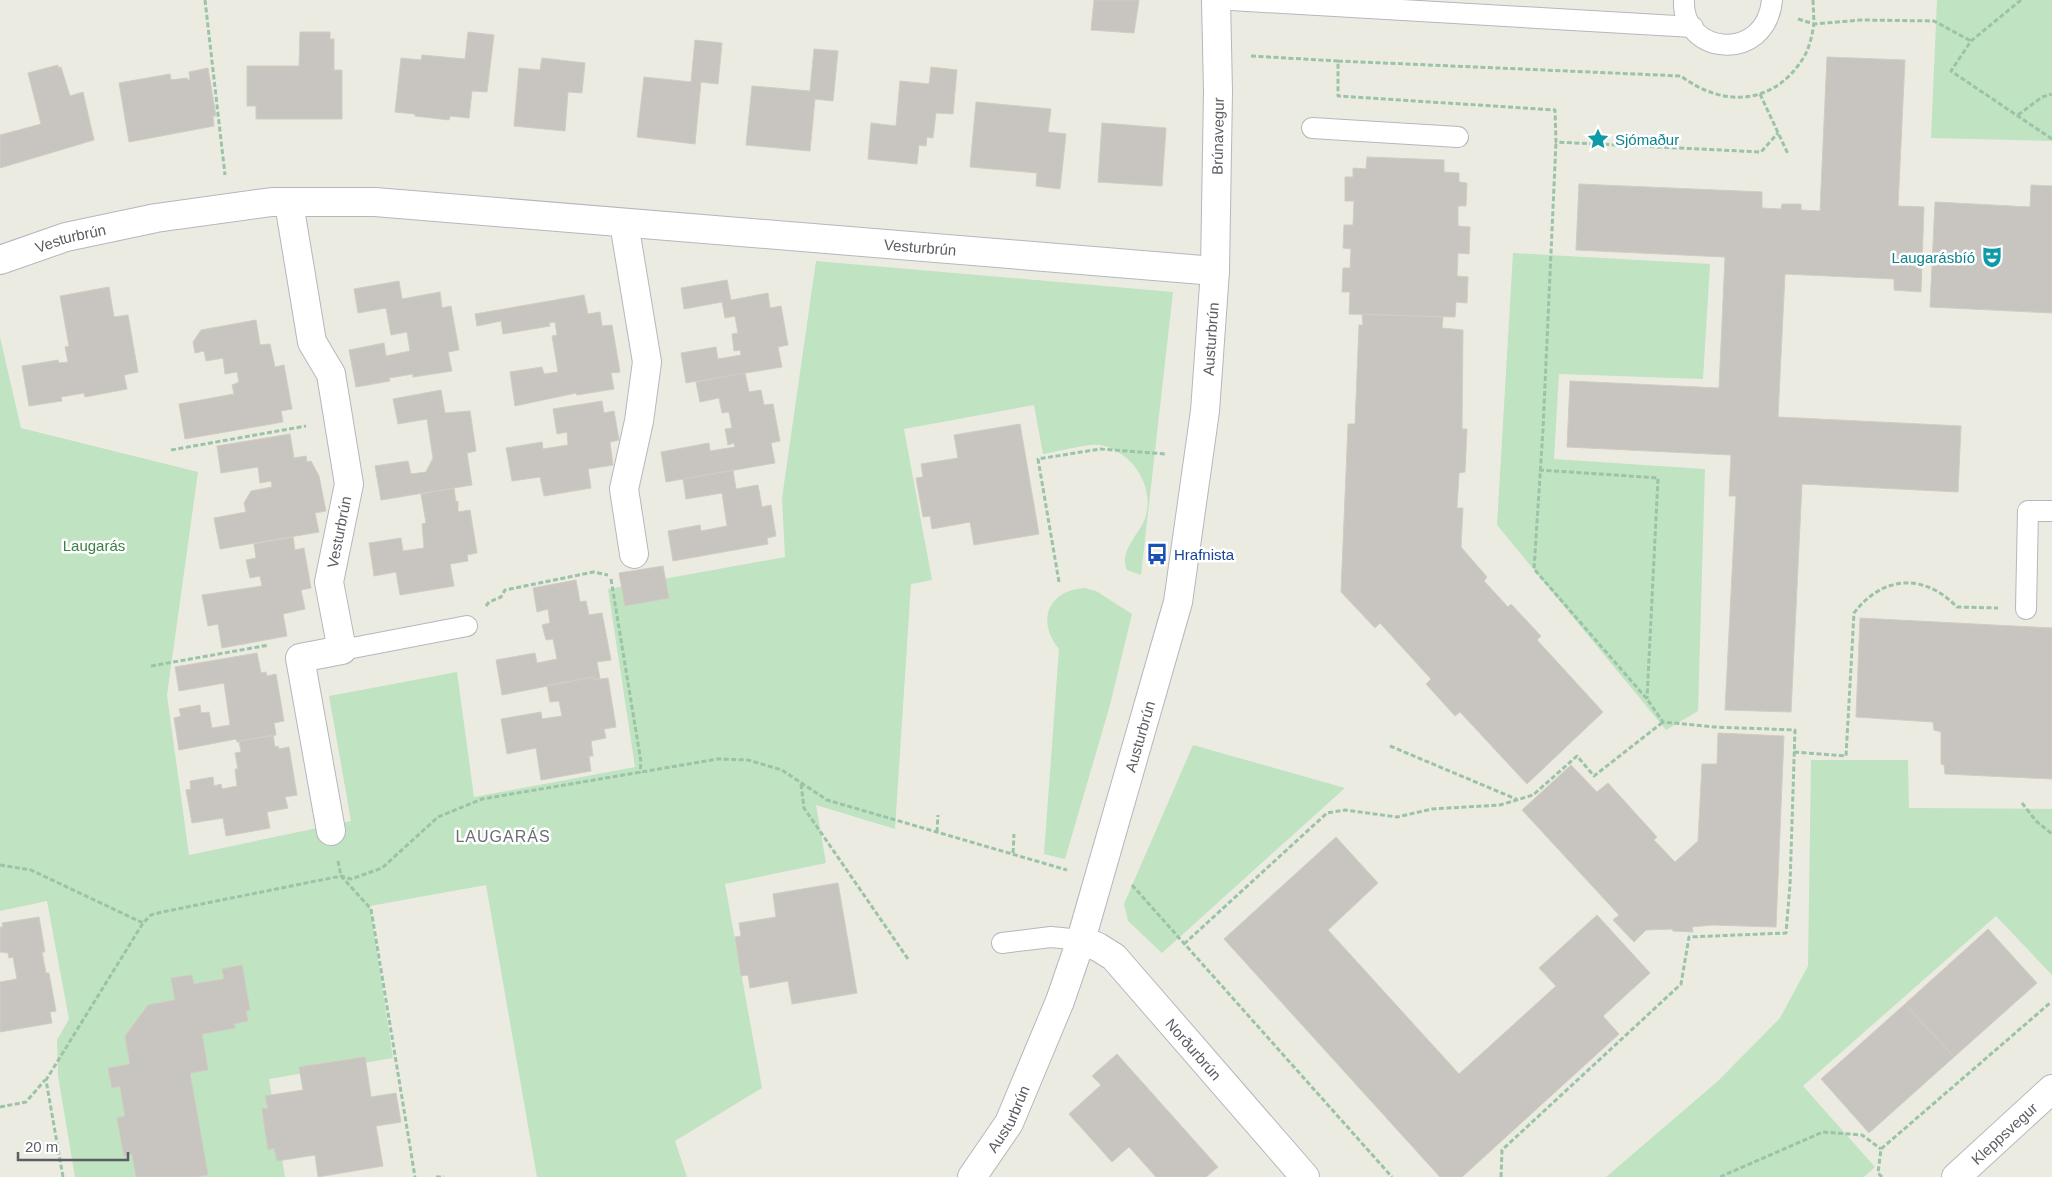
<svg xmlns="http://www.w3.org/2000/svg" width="2052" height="1177" viewBox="0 0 2052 1177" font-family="Helvetica,sans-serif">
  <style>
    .green { fill: #c0e3c2 }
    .building { fill: #c8c4bf; stroke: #d0cdc1 }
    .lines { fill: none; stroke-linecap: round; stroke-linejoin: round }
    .service-casing { stroke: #b5b7bc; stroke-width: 22 }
    .minor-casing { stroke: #b5b7bc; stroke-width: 30 }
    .path { stroke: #9ac3a8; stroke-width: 3; stroke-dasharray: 5 2.5; stroke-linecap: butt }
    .service { stroke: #fff; stroke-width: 20 }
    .minor { stroke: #fff; stroke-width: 28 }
    .labels { text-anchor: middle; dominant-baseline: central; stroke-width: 5; stroke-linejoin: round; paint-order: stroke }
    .street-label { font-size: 15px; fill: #5a5d62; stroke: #fff }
    .culture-label { font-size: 15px; fill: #0d838f; stroke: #fff; text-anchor: start }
    .park-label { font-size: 15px; fill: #3a8142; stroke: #fff }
    .transit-label { font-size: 15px; fill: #164399; stroke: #fff; text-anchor: start }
    .neighbourhood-label { font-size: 16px; letter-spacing: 1px; fill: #6b6f74; stroke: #fff }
  </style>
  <rect width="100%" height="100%" fill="#ecebe2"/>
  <path class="green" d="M 1937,0 L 2052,0 L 2052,141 L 1931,138 Z
    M 1513,253 L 1710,264 L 1703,379 L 1559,374 L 1554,459 L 1705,469 L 1698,711 L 1666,730 L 1497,525 Z
    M 816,261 L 1173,292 L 1141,575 L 1127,570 C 1118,550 1141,534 1146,515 C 1154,484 1131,451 1100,445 C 1089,443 1056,452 1043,454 L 1034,405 L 904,429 L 932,580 L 911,584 L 895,829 L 816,805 L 826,863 L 725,884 L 762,1088 L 675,1141 L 687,1177 L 537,1177 L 486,885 L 370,906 L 393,1058 L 269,1079 L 285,1177 L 75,1177 L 58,1076 L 57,1040 L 69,1019 L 47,901 L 0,911 L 0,337 L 21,428 L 198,472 L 167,695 L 189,855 L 351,821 L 329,696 L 457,672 L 474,797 L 635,767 L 608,589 L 785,557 L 782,498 Z
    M 1085,588 L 1096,591 L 1132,614 L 1110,705 L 1065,859 L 1044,854 L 1059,649 C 1036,621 1048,590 1085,588 Z
    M 1193,745 L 1345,788 L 1162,953 L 1128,921 L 1124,904 Z
    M 1811,760 L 1908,760 L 1909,808 L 2052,809 L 2052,975 L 1996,916 L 1803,1086 L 1875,1167 L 1864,1177 L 1606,1177 L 1718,1081 L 1780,1018 L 1808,966 Z"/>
  <path class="building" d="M 1094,0 L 1139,0 L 1134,33 L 1091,30 Z
    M 300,32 L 330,32 L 330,39 L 334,39 L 334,70 L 342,70 L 342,119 L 256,119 L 256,106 L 247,106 L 247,66 L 299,66 Z
    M 468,32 L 494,35 L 487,92 L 472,91 L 469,118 L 450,116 L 449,120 L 415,116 L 415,114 L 395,112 L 401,58 L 421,60 L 422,55 L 465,59 Z
    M 695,40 L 722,43 L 718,84 L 701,82 L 695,144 L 637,137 L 644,77 L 691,82 Z
    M 814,49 L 838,51 L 833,101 L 815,99 L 810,151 L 746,145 L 752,86 L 810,91 Z
    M 1827,57 L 1905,60 L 1898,206 L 1924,207 L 1921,292 L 1894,290 L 1894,279 L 1785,274 L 1778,417 L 1961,426 L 1958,492 L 1802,484 L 1791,712 L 1725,710 L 1736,496 L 1729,496 L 1731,455 L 1567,447 L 1570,381 L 1719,388 L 1725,257 L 1576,250 L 1579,184 L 1762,192 L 1762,208 L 1781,209 L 1782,204 L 1801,204 L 1801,210 L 1820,211 Z
    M 542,58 L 585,63 L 582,93 L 568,92 L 565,131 L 514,126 L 519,68 L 540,70 Z
    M 58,65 L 58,68 L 61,67 L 70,96 L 83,92 L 94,140 L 0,168 L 0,135 L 41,124 L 28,73 Z
    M 931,67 L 957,70 L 953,114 L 936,113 L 933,138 L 927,137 L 926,146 L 919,145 L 917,164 L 868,159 L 871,123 L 896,126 L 900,81 L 929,84 Z
    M 208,68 L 216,116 L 213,116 L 214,126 L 129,142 L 119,83 L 170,74 L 171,80 L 187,78 L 188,80 L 190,80 L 189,72 Z
    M 976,102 L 1051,109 L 1048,132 L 1066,134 L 1060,189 L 1036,186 L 1037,173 L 970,167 Z
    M 1102,123 L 1166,128 L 1162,186 L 1098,182 Z
    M 1367,157 L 1444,160 L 1444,172 L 1459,173 L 1459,182 L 1467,183 L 1466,206 L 1458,206 L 1458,226 L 1470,227 L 1469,254 L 1458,253 L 1457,276 L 1468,277 L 1467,303 L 1456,302 L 1455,317 L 1349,314 L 1350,292 L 1342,292 L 1343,268 L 1350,268 L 1351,249 L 1343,248 L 1344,225 L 1353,225 L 1354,201 L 1345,201 L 1345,177 L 1353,177 L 1353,168 L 1366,169 Z
    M 2031,185 L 2052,186 L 2052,313 L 1930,307 L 1935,202 L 2030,207 Z
    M 727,280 L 731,300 L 768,293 L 770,308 L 781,306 L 788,345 L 778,347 L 782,367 L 686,383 L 681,353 L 716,347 L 718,359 L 741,355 L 740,350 L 734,351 L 732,334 L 738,333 L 735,316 L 725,318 L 722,302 L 684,309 L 681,288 Z
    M 399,281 L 402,299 L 440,292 L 442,308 L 451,306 L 459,350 L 448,352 L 452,371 L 413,377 L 413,374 L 389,378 L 390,381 L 356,387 L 349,350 L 384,343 L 386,356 L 410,351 L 407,332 L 391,335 L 386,308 L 358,313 L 354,289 Z
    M 109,287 L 114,317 L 128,315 L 138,372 L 124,375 L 127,389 L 85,397 L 84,393 L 61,397 L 62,401 L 29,406 L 22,366 L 58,360 L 59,363 L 68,362 L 65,347 L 69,346 L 60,296 Z
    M 584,295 L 588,314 L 600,312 L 602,326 L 612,325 L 620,372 L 611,373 L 614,389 L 577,395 L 576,393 L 515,406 L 510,372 L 542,367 L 544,374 L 558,372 L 552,336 L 557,335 L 555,322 L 549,323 L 550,326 L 503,334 L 501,321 L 477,326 L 475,314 Z
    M 1362,314 L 1443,317 L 1442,328 L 1463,330 L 1462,429 L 1467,429 L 1465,472 L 1459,473 L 1457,508 L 1463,508 L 1461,547 L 1487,577 L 1484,581 L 1508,607 L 1511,604 L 1541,636 L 1537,640 L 1603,712 L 1527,784 L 1460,712 L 1455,716 L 1426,684 L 1431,679 L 1380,623 L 1375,628 L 1341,592 L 1348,424 L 1355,424 L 1359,325 L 1363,325 Z
    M 256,320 L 260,345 L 270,344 L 275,367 L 284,365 L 292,409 L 281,411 L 283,422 L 185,439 L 179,404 L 234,394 L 232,385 L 239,382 L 237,372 L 225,374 L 223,358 L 206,361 L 204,351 L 195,353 L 193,342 L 201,330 Z
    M 745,373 L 749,392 L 761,390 L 764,405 L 773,404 L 780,441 L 771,443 L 775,463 L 666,482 L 661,452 L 709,443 L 710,451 L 735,447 L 734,443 L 728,445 L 725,429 L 732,428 L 729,412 L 722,413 L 719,398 L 700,402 L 696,382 Z
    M 441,390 L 445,413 L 470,411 L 476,451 L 467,453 L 472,485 L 381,500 L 375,466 L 408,461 L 411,474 L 426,472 L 433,458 L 427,419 L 398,424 L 393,399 Z
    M 602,401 L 604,413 L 614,411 L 619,440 L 610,442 L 613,465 L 588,469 L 591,488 L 544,496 L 540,477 L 512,481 L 506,448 L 542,442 L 543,449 L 568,445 L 567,432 L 557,434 L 553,409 Z
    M 1020,424 L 1039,534 L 974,545 L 970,522 L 932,529 L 930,516 L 923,517 L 916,478 L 923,477 L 921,464 L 958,458 L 954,435 Z
    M 290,434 L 294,458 L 306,456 L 307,462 L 311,461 L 319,476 L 326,511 L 315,513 L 319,532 L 220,549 L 214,518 L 246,512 L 244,503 L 251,491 L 272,487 L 271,481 L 260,483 L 258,467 L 221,473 L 217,446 Z
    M 733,470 L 736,489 L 758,485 L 762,507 L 771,505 L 776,536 L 767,538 L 768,544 L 673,561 L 668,531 L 700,525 L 701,531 L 727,526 L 722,493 L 686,499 L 683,479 Z
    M 454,488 L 456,502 L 458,501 L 458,512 L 470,510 L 477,553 L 467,555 L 468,561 L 450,564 L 454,586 L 400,595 L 396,572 L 374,576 L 369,543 L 401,538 L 403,551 L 424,548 L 422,524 L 426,523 L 421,494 Z
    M 293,537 L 295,550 L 304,548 L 311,588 L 301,590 L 305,609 L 283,614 L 287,636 L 222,648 L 218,624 L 208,626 L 202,595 L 262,586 L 260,576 L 250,578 L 246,560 L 256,558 L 254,544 Z
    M 663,566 L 669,598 L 625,606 L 619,573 Z
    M 576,580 L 580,602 L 586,601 L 589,615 L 602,613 L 611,660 L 597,662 L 600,679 L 594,680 L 594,677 L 502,695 L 496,660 L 535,653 L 537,663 L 557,659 L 553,639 L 546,640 L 542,625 L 550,623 L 548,609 L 537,612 L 533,588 Z
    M 1860,618 L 2052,628 L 2052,779 L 1945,774 L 1944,765 L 1941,764 L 1941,732 L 1934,730 L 1933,722 L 1856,717 Z
    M 257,653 L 261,673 L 266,672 L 267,676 L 276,674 L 284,721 L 274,723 L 276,735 L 237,742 L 236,739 L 179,750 L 174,718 L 181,716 L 179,709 L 200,705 L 201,713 L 209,712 L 212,728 L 230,725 L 224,683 L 179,691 L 175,667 Z
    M 594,677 L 594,680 L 608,678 L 616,727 L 604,729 L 606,738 L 591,741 L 593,756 L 589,756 L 591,771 L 541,780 L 536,748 L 507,754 L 501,719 L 541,712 L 542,719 L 562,716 L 559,701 L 550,702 L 547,685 Z
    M 1718,733 L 1784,736 L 1776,927 L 1712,925 L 1692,927 L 1693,932 L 1673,931 L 1672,929 L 1646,930 L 1634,942 L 1613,920 L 1619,915 L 1522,810 L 1571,765 L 1597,792 L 1608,783 L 1657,837 L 1654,840 L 1675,862 L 1698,841 L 1702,764 L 1717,764 Z
    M 273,735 L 275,747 L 278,746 L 279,749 L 289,747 L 297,795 L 285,797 L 288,808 L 267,812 L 270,828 L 226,836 L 223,818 L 192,823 L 186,790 L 191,789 L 190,781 L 213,777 L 214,786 L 221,784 L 222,789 L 237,786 L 235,769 L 238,769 L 235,753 L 241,752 L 239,741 Z
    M 1336,837 L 1378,883 L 1328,930 L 1459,1074 L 1556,986 L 1539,968 L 1597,915 L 1650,973 L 1603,1016 L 1619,1034 L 1462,1177 L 1440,1177 L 1224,939 Z
    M 838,883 L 857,993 L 792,1004 L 788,981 L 750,988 L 748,975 L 741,976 L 735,937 L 741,936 L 739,923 L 776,917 L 773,894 Z
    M 39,917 L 45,952 L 42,952 L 46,973 L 49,973 L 56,1011 L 50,1012 L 52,1023 L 0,1032 L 0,982 L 17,979 L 13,957 L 9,958 L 8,953 L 0,952 L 0,927 L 3,927 L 2,923 Z
    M 1988,929 L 2037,983 L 1954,1057 L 1905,1004 Z
    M 242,965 L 250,1010 L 246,1011 L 248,1021 L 234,1024 L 235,1028 L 202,1034 L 208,1070 L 190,1073 L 208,1175 L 196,1177 L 136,1177 L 132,1154 L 124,1156 L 117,1118 L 125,1116 L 120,1086 L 112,1088 L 108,1068 L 130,1064 L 125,1036 L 148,1005 L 175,1000 L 171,978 L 192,975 L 194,984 L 224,979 L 222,969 Z
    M 1905,1004 L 1954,1057 L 1869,1133 L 1821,1079 Z
    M 1117,1054 L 1218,1167 L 1206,1177 L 1156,1177 L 1129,1147 L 1112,1162 L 1069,1114 L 1101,1085 L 1092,1076 Z
    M 365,1057 L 371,1097 L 396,1093 L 401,1122 L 376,1126 L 383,1166 L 318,1177 L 315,1155 L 277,1161 L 274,1148 L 268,1150 L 262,1109 L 268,1108 L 265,1096 L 303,1090 L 299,1067 Z"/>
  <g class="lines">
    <g class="service-casing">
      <path id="service" d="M 1231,0 L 1693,27
        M 1684,0 C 1681,55 1766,64 1772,0
        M 1312,128 L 1458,137
        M 2026,609 L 2028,511 L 2052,511
        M 342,650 L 467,626
        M 1002,943 L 1051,937 L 1081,940"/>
    </g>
    <g class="minor-casing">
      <g id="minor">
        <path d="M 289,203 L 312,342 L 331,374 L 349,484 L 329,582 L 342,650 L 300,658 L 331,831"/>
        <path d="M 624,223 L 647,362 L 639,421 L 624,489 L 634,554"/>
        <path id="s1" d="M 0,260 L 66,237 L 156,218 L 272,202 L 375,202 L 1215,271"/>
        <path id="s2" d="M 1081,940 L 1098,947 L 1114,957 L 1305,1177"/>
        <path id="s3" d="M 972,1177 L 1009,1123 L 1060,1001 L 1081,940 L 1178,602 L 1205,411 L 1215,271 L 1218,91 L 1216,0"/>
        <path id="s4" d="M 1956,1177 L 2052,1089"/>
      </g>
    </g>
    <path class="path" d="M 205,0 L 225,175
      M 1813,0 L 1814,24 L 1861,20 L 1934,21 L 1971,41
      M 2021,0 L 1971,41 L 1951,71 L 2052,139
      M 1251,56 L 1338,61 L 1338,96 L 1555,110 L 1556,142 L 1761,152 L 1778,133
      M 1338,61 L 1681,76 C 1722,107 1772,106 1802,60 C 1809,50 1812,36 1814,24 L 1798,19
      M 1760,94 L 1788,154
      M 2018,115 L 2042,97 L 2052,94
      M 171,450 L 306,426
      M 1539,470 L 1658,478 L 1647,699
      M 611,579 L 641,762 L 640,773
      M 1059,582 L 1038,459 L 1100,449 L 1166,454
      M 486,606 L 489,602 L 501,597 L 505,590 L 593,572 L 608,575
      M 151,666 L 269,645
      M 1390,746 L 1516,799
      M 1794,752 L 1846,756 L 1854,613 C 1883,575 1924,573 1957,607 L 1998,608
      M 801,784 L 804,808 L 908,959
      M 2022,803 L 2036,821 L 2052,834
      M 937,832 L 938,815
      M 1013,853 L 1014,834
      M 338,861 L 341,876 L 371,909 L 415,1177
      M 0,865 L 31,870 L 143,923
      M 1132,885 L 1392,1177
      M 1184,944 L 1327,813 L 1345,810 L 1397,817 L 1432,809 L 1500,805 L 1533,795 L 1577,756 L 1594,776 L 1663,722
      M 0,1107 L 26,1102 L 45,1080
      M 63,1177 L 46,1080 L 143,923 L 151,915 L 162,912 L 341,876 L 351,879 L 382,868 L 438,817 L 482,799 L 718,759 L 748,760 L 782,770 L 827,800 L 1067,870
      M 436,1177 L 444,1177
      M 1501,1177 L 1502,1150 L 1681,984 L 1689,937 L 1786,933 L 1790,885 L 1795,730 L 1714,727 L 1663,722 L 1647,699 L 1534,569 L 1543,429 L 1556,142
      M 1720,1177 L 1823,1132 L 1862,1135 L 1881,1149
      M 1882,1177 L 1878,1173 L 1881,1149 L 2050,1003"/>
    <use href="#service" class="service"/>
    <use href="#minor" class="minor"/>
  </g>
  <defs>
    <g id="sight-bare" transform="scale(1.725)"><path d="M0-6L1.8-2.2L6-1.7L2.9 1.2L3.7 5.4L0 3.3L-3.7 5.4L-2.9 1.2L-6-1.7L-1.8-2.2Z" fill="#0f9aa8" stroke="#fff" stroke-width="2.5" paint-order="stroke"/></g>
    <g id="theatre-bare" transform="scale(1.725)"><path d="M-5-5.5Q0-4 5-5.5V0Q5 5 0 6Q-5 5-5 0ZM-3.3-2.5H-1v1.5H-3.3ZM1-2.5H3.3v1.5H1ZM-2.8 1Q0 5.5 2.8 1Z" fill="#0f9aa8" stroke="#fff" stroke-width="2.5" paint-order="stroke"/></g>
    <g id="bus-bare" transform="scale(1.725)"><path d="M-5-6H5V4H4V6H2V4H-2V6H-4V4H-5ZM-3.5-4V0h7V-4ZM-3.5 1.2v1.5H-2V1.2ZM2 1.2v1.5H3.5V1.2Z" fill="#1a4fb4" stroke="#fff" stroke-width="2.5" paint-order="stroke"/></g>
  </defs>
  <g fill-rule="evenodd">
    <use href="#sight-bare" x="1598" y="139"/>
    <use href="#theatre-bare" x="1992" y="257"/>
    <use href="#bus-bare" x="1157" y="554"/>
  </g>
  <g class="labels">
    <g class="street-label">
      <text stroke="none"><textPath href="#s3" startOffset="1082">Brúnavegur</textPath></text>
      <text stroke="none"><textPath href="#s1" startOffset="74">Vesturbrún</textPath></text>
      <text stroke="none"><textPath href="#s1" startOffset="929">Vesturbrún</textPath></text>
      <text stroke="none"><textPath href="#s3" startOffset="879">Austurbrún</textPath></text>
      <text transform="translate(339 532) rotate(-79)">Vesturbrún</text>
      <text stroke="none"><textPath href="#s3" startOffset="474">Austurbrún</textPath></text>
      <text stroke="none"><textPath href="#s2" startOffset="159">Norðurbrún</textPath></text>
      <text stroke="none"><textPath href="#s3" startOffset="69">Austurbrún</textPath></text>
      <text stroke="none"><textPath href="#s4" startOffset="65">Kleppsvegur</textPath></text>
    </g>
    <g class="culture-label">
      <text x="1615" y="139">Sjómaður</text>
      <text x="1975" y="257" text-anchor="end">Laugarásbíó</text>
    </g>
    <g class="park-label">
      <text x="94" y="545">Laugarás</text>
    </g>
    <g class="transit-label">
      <text x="1174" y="554">Hrafnista</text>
    </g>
    <g class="neighbourhood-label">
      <text x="503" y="836">LAUGARÁS</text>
    </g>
  </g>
  <path d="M18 1152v8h110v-8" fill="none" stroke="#5a5d62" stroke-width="2.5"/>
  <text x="25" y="1152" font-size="15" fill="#5a5d62" stroke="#ffffff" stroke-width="4" paint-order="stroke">20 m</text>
</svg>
